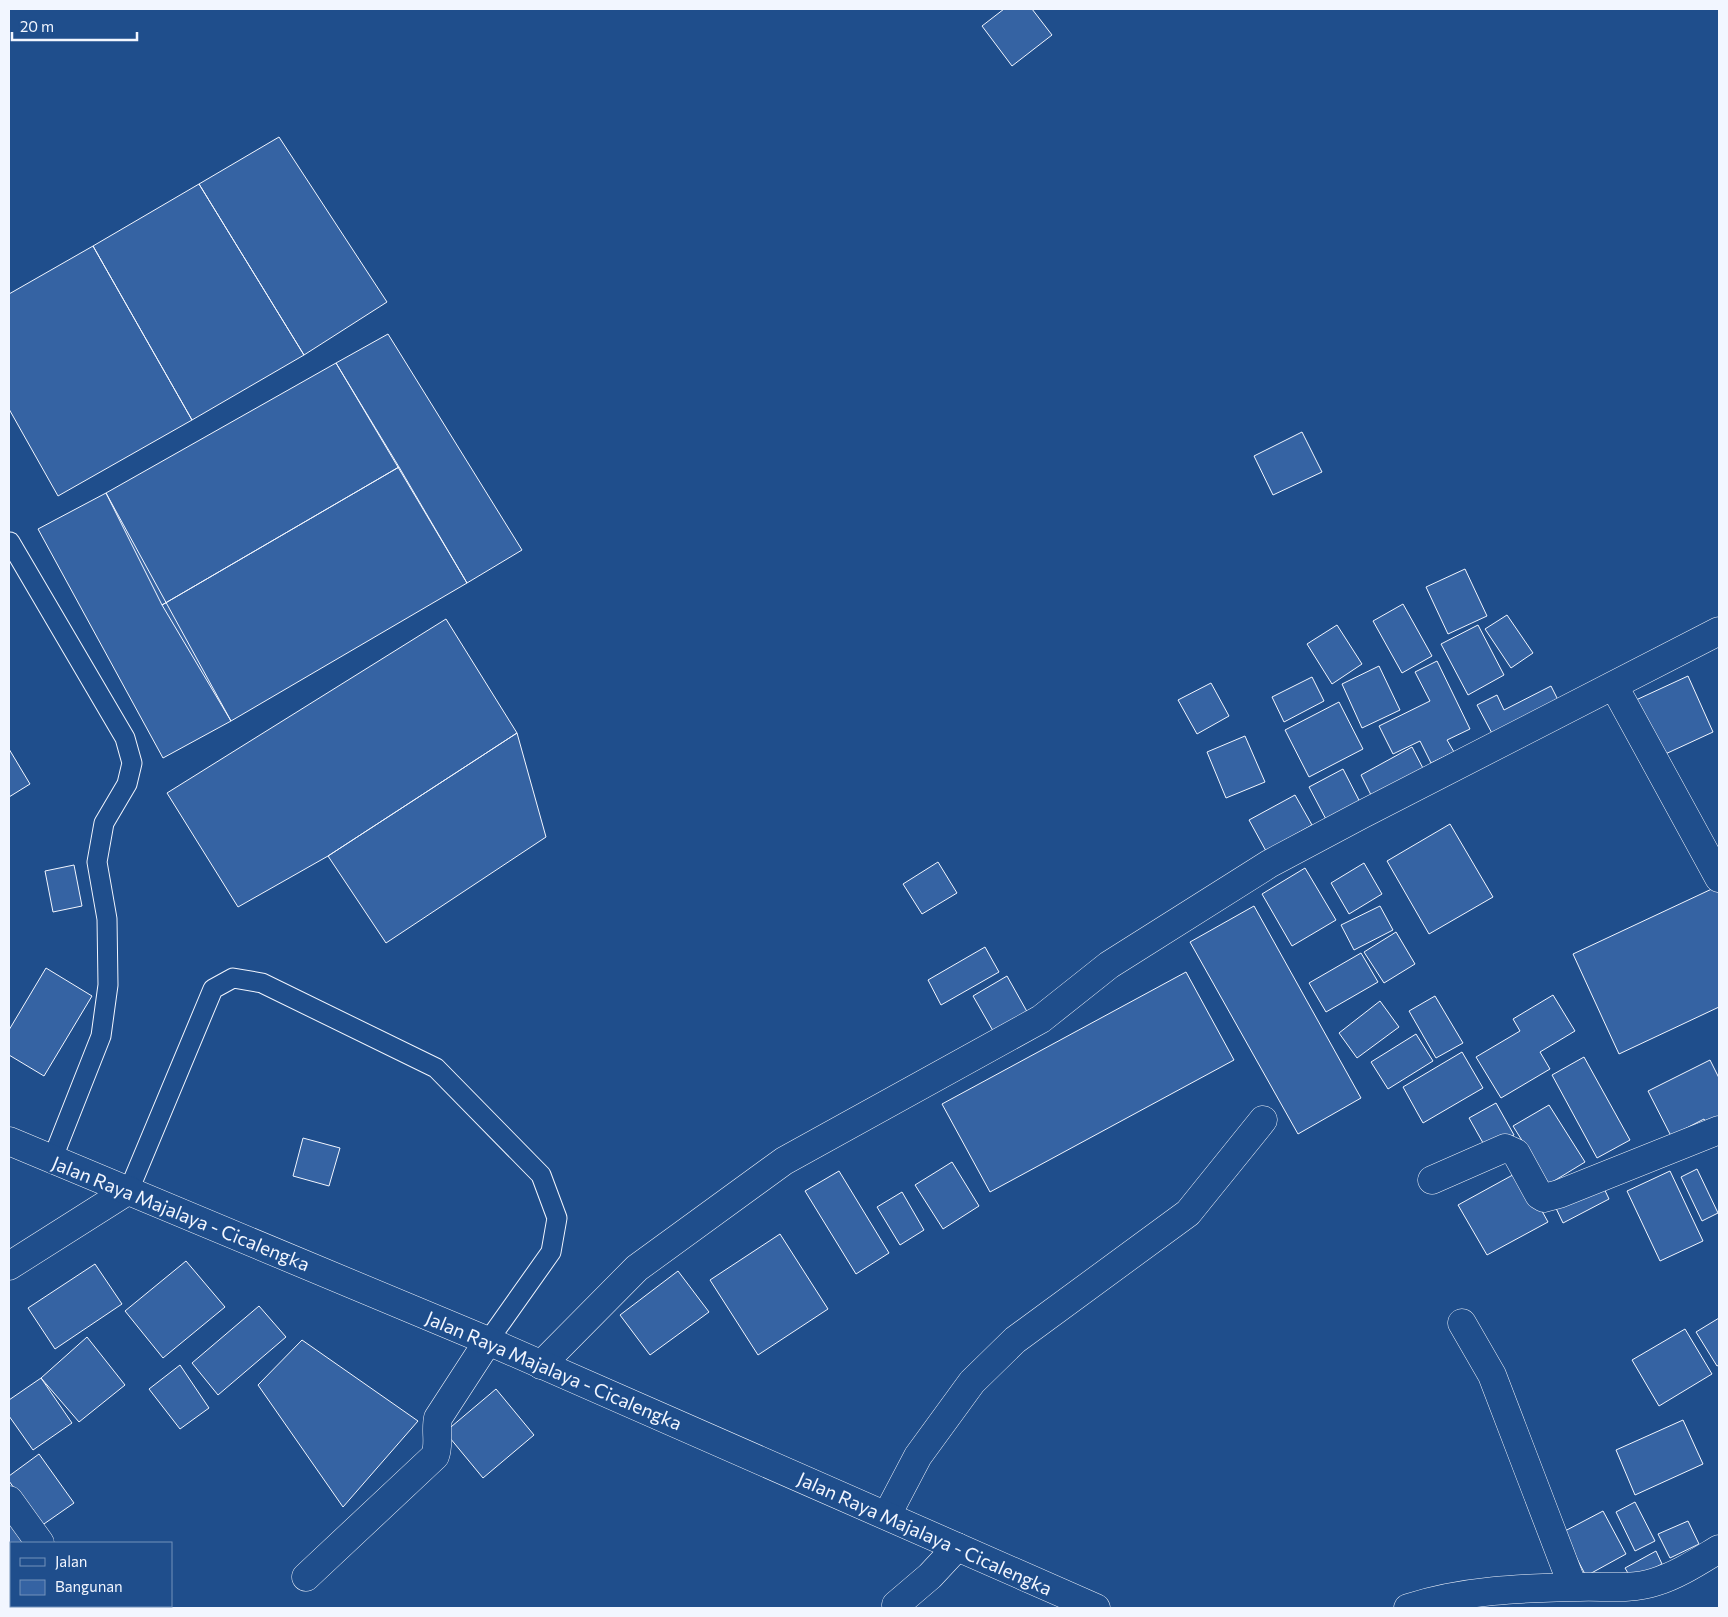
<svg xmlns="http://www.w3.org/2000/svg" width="1728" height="1617" viewBox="0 0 1728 1617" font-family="Commissioner,sans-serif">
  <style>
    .building { fill: #3563a3; stroke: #f2f6ff }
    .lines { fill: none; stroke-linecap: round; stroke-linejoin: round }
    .lane-casing { stroke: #f2f6ff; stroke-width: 21 }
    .street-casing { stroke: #f2f6ff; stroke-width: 29 }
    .secondary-casing { stroke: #f2f6ff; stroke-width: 29 }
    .primary-casing { stroke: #f2f6ff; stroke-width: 29 }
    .lane { stroke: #1f4e8c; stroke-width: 19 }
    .street { stroke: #1f4e8c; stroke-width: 28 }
    .secondary { stroke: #1f4e8c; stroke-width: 28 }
    .primary { stroke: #1f4e8c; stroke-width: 28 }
    .labels { text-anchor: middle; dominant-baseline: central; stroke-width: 4; stroke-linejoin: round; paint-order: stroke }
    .street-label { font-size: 19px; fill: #f2f6ff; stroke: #1f4e8c }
  </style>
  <rect width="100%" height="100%" fill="#1f4e8c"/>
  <path class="building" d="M 1004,9 L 1032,9 L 1052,35 L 1012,66 L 982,26 Z
    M 279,137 L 387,302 L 304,355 L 199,184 Z
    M 199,184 L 304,355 L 192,420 L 93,246 Z
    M 93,246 L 192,420 L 58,496 L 9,409 L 9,294 Z
    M 388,334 L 522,550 L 467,583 L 336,363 Z
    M 336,363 L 399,467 L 162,605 L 106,493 Z
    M 1302,432 L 1322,472 L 1273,495 L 1254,456 Z
    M 399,467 L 467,583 L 231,721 L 162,605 Z
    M 106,493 L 231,721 L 163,758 L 38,529 Z
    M 1465,569 L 1487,616 L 1448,634 L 1426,587 Z
    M 1403,604 L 1432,656 L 1402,673 L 1373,621 Z
    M 1507,615 L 1533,653 L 1511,668 L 1485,629 Z
    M 446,619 L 517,733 L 328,856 L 238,907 L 167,793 Z
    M 1337,625 L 1362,664 L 1332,684 L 1307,644 Z
    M 1478,625 L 1504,675 L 1468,695 L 1441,644 Z
    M 1437,661 L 1470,729 L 1447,740 L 1454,752 L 1431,763 L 1420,741 L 1393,754 L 1379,726 L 1430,701 L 1415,672 Z
    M 1379,666 L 1400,710 L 1362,728 L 1342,684 Z
    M 1688,676 L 1713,732 L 1661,756 L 1636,700 Z
    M 1312,677 L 1324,701 L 1284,722 L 1272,697 Z
    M 1211,683 L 1229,716 L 1197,734 L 1178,700 Z
    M 1551,686 L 1561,706 L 1495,739 L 1477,705 L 1497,695 L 1504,710 Z
    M 1339,702 L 1363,749 L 1309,777 L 1285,730 Z
    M 517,733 L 546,837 L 386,943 L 328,856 Z
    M 1245,736 L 1265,782 L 1226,798 L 1207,752 Z
    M 1412,747 L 1426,774 L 1374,801 L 1361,775 Z
    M 9,749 L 30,784 L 9,797 Z
    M 1343,769 L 1363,808 L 1329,825 L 1309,787 Z
    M 1295,795 L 1312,825 L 1266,851 L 1249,820 Z
    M 1450,824 L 1493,897 L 1429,934 L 1387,861 Z
    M 938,862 L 957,893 L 922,914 L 903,884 Z
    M 1364,863 L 1382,894 L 1349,914 L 1331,883 Z
    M 74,865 L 82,906 L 53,912 L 45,871 Z
    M 1305,868 L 1336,920 L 1292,946 L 1262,894 Z
    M 1716,887 L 1719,894 L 1719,1007 L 1619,1054 L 1573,954 Z
    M 1254,906 L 1361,1098 L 1298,1134 L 1190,942 Z
    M 1380,906 L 1393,930 L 1354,950 L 1341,925 Z
    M 1396,932 L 1415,964 L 1384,983 L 1364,952 Z
    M 985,947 L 999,972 L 941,1005 L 928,980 Z
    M 1361,953 L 1378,982 L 1326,1012 L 1309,983 Z
    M 46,968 L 92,996 L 44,1076 L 9,1055 L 9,1030 Z
    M 1186,972 L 1234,1060 L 990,1192 L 942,1104 Z
    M 1007,976 L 1030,1017 L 996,1036 L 973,996 Z
    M 1553,995 L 1575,1031 L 1540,1052 L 1550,1069 L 1501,1098 L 1476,1057 L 1520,1031 L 1513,1019 Z
    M 1435,996 L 1463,1043 L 1436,1058 L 1409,1011 Z
    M 1380,1001 L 1399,1027 L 1357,1058 L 1339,1033 Z
    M 1416,1034 L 1433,1061 L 1388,1089 L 1371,1062 Z
    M 1462,1052 L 1483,1088 L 1423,1123 L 1403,1087 Z
    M 1584,1057 L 1630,1140 L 1597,1158 L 1552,1075 Z
    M 1710,1060 L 1719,1078 L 1719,1123 L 1709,1128 L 1704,1119 L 1671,1136 L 1648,1091 Z
    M 1496,1103 L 1514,1135 L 1487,1150 L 1469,1118 Z
    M 1549,1105 L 1585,1162 L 1549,1184 L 1513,1126 Z
    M 303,1138 L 340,1148 L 329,1186 L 293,1176 Z
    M 952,1162 L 979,1206 L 943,1229 L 915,1185 Z
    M 1697,1169 L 1718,1213 L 1702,1221 L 1681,1177 Z
    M 839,1171 L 889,1253 L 856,1274 L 805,1191 Z
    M 1520,1171 L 1548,1222 L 1487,1255 L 1458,1205 Z
    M 1670,1171 L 1703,1241 L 1660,1261 L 1627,1191 Z
    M 1600,1180 L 1609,1199 L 1563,1223 L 1554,1204 Z
    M 902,1192 L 924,1230 L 900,1245 L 877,1207 Z
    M 780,1234 L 828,1309 L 758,1355 L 710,1280 Z
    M 186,1261 L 225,1307 L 163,1358 L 125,1311 Z
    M 95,1264 L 122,1304 L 55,1349 L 28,1308 Z
    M 678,1271 L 709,1312 L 650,1355 L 620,1315 Z
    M 259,1306 L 286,1337 L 218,1395 L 192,1363 Z
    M 1719,1318 L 1719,1365 L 1717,1366 L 1696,1332 Z
    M 1685,1329 L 1712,1374 L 1659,1406 L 1632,1360 Z
    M 87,1337 L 125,1385 L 79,1422 L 41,1378 Z
    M 302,1340 L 418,1421 L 343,1507 L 258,1385 Z
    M 180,1365 L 209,1408 L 180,1429 L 149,1389 Z
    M 41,1378 L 72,1423 L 33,1450 L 9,1416 L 9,1400 Z
    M 496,1389 L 534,1435 L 483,1478 L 445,1432 Z
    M 1683,1420 L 1703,1464 L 1635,1495 L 1616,1450 Z
    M 39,1454 L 74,1503 L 41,1526 L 9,1481 L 9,1476 Z
    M 1635,1502 L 1655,1541 L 1635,1551 L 1616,1512 Z
    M 1603,1511 L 1626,1554 L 1586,1576 L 1563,1532 Z
    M 9,1518 L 25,1543 L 11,1543 L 11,1559 L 9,1561 Z
    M 1688,1521 L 1699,1544 L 1670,1558 L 1658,1534 Z
    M 1656,1551 L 1662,1564 L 1632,1580 L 1625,1568 Z"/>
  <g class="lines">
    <g class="lane-casing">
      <path id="lane" d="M 10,542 L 125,738 L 132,763 L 127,784 L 104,823 L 97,862 L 107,919 L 108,985 L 101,1036 L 52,1160
        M 129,1190 L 213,989 L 233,978 L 262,983 L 436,1068 L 541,1175 L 557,1218 L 551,1252 L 488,1341"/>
    </g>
    <g class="street-casing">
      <path id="street" d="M 1614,686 L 1719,878
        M 1432,1180 L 1505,1148 L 1516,1153 L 1539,1195 L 1544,1198 L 1559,1194 L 1719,1130
        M 9,1266 L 129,1190
        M 1462,1323 L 1492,1375 L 1573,1587
        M 541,1365 L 637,1268 L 784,1161 L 1041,1019 L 1109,965 L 1269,864 L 1361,815 L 1719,631
        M 9,1500 L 40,1543
        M 887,1515 L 918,1456 L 972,1382 L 1015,1340 L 1188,1213 L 1263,1120
        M 306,1577 L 435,1456 C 440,1444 435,1431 438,1418 L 488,1341
        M 1408,1608 C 1463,1590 1522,1588 1579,1587 C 1604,1586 1630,1590 1655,1582 C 1678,1575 1699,1561 1719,1549"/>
    </g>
    <g class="secondary-casing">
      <path id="secondary" d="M 896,1605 L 930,1576 L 957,1547"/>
    </g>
    <g class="primary-casing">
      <path id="primary" d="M 9,1141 L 488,1341 L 1096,1608"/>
    </g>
    <use href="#lane" class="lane"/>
    <use href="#street" class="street"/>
    <use href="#secondary" class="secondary"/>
    <use href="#primary" class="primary"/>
  </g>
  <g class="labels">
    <g class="street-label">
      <text transform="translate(181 1213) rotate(22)">Jalan Raya Majalaya - Cicalengka</text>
      <text transform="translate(554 1370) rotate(23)">Jalan Raya Majalaya - Cicalengka</text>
      <text transform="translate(925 1533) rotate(24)">Jalan Raya Majalaya - Cicalengka</text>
    </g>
  </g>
  <rect width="1728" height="1617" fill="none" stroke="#f2f6ff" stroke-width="20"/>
  <rect x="10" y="1542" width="162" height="65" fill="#1f4e8c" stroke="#7391ba"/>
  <rect x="20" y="1558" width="25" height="8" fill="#1f4e8c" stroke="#7391ba"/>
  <text x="55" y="1567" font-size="15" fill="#f2f6ff">Jalan</text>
  <rect x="20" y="1580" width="25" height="15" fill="#3563a3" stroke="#7391ba"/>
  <text x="55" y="1592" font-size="15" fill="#f2f6ff">Bangunan</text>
  <path d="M12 32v8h125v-8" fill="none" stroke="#f2f6ff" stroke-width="2.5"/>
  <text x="20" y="32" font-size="15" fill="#f2f6ff" stroke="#1f4e8c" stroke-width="4" paint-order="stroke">20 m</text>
</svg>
